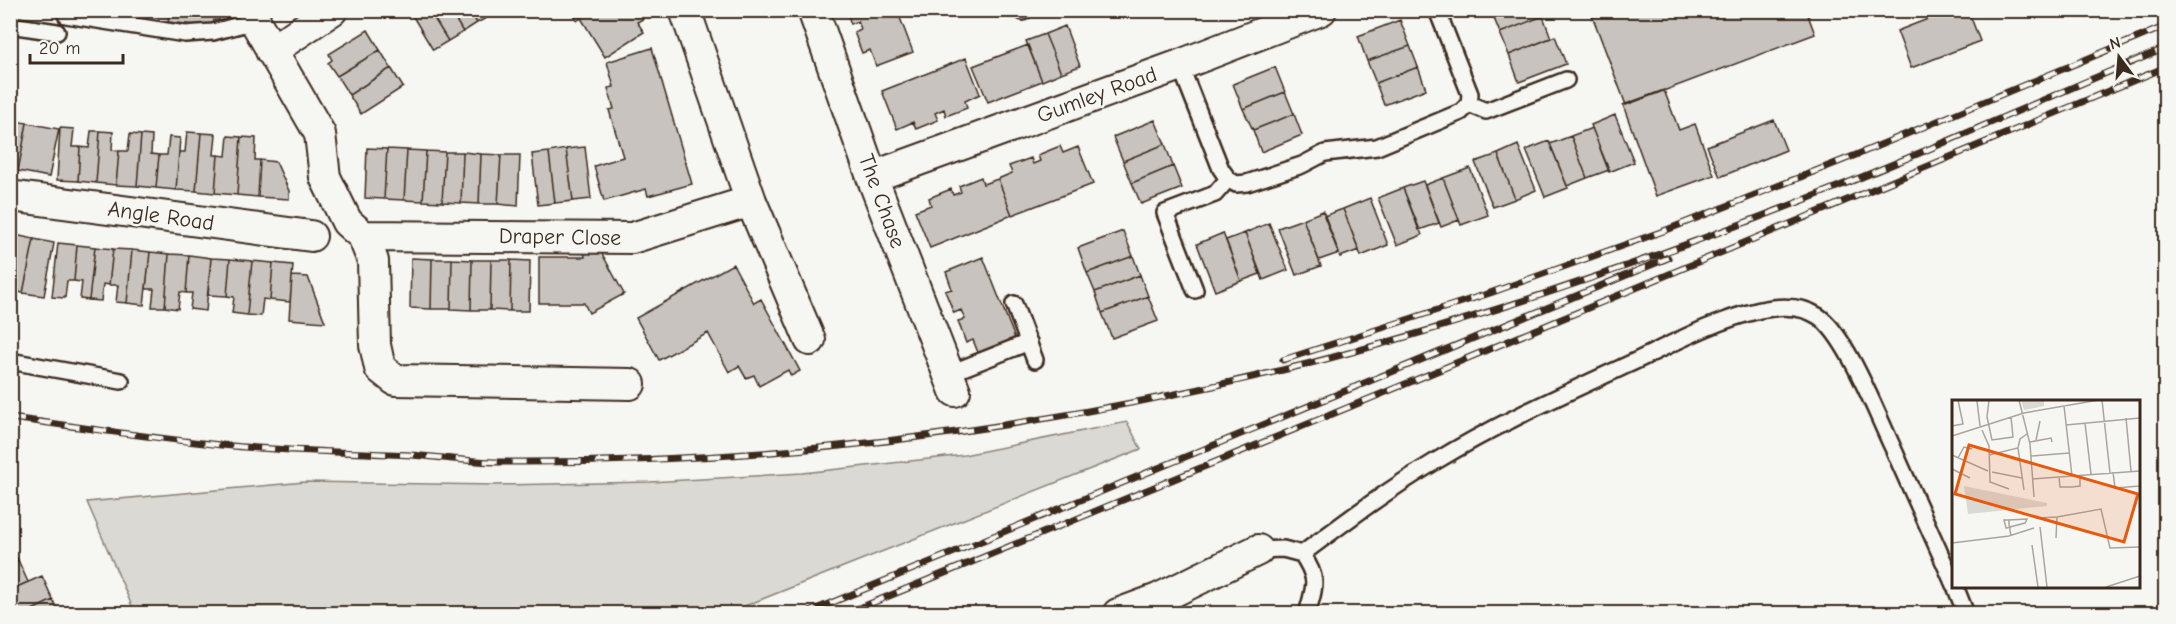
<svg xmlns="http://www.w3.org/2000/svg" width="2176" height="624" viewBox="0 0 2176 624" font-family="'Comic Neue',sans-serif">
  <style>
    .green { fill: #dad9d3; stroke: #8a8278; stroke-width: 1.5 }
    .building { fill: #c8c3be; stroke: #3b2a1e; stroke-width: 1.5 }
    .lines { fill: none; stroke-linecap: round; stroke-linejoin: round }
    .service-casing { stroke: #3b2a1e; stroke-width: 20 }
    .minor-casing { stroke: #3b2a1e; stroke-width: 34 }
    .service { stroke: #f6f6f2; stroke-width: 15 }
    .minor { stroke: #f6f6f2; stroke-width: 30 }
    .rail-casing { stroke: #3b2a1e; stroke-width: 7 }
    .rail { stroke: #f6f6f2; stroke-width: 4.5; stroke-dasharray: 14; stroke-linecap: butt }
    .labels { text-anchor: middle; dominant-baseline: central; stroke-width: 5; stroke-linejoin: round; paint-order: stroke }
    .street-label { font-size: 22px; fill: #3b2a1e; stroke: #f6f6f2 }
    .inset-road { fill: none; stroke: #aba49d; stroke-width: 1.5 }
    .view { fill: #e8590c; fill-opacity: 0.15; stroke: #e8590c; stroke-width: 3 }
    .inset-edge { fill: none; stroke: #3b2a1e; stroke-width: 3 }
  </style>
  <rect width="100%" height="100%" fill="#f6f6f2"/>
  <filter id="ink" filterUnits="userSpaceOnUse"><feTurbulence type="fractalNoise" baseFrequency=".0167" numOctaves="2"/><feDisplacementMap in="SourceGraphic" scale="12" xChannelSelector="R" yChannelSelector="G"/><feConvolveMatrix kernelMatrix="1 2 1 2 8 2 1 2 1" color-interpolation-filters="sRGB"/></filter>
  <g filter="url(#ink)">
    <path class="green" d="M 1127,422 L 1141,449 L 727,613 L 135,613 L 87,502 L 305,482 L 496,485 L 650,482 L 803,473 L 964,455 Z"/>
    <path class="building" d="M 169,10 L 220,10 L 219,20 L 214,20 L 213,27 L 168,22 Z
      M 409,10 L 429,10 L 448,41 L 433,50 Z
      M 429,10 L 450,10 L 463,32 L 448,41 Z
      M 450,10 L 469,10 L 477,23 L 463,32 Z
      M 469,10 L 489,10 L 492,15 L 477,23 Z
      M 529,10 L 544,10 L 533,17 Z
      M 571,10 L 638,10 L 643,19 L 637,22 L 644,32 L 605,57 L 581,18 L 577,21 Z
      M 846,10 L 897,10 L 913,52 L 876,66 L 870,50 L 862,53 L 854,32 L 861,29 L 858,21 L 851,24 Z
      M 1541,10 L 1543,16 L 1500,33 L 1491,11 Z
      M 1590,10 L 1806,10 L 1815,34 L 1626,105 Z
      M 1951,10 L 1968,10 L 1980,41 L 1911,68 L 1897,31 Z
      M 1543,16 L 1551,38 L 1509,55 L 1500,33 Z
      M 1400,20 L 1410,46 L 1367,61 L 1358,36 Z
      M 1065,26 L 1080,66 L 1061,73 L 1045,34 Z
      M 368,30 L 380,50 L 337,76 L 328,63 L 332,60 L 329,54 Z
      M 1045,34 L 1061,73 L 1042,81 L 1026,41 Z
      M 1555,36 L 1566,64 L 1519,82 L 1509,55 Z
      M 1028,45 L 1042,81 L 988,102 L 973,66 Z
      M 1410,46 L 1418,67 L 1376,83 L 1367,61 Z
      M 652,48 L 692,184 L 648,196 L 646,189 L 604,201 L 594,166 L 623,157 L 609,110 L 614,109 L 608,88 L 614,87 L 607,62 Z
      M 380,50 L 391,68 L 349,95 L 337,76 Z
      M 966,58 L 980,94 L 965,101 L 967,108 L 946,116 L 944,109 L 935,113 L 938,120 L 916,129 L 913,122 L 897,129 L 882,91 Z
      M 1275,67 L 1285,92 L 1243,109 L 1233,84 Z
      M 1418,67 L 1426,89 L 1384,105 L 1376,83 Z
      M 391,68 L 403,87 L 361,114 L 349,95 Z
      M 1664,90 L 1679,130 L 1695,124 L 1714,175 L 1656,196 L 1623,105 Z
      M 1285,92 L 1294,114 L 1253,130 L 1243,109 Z
      M 1294,114 L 1302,135 L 1261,152 L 1253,130 Z
      M 1615,115 L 1634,162 L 1609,172 L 1591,125 Z
      M 10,120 L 27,123 L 18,171 L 10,169 Z
      M 1155,120 L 1165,144 L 1123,161 L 1113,137 Z
      M 1774,120 L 1786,150 L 1720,177 L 1707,146 Z
      M 27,123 L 59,129 L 49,177 L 18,171 Z
      M 60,128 L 74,129 L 72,147 L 80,147 L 78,181 L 57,180 Z
      M 1592,128 L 1609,170 L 1587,178 L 1571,136 Z
      M 91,131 L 100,131 L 96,183 L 78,181 L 80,147 L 89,148 Z
      M 100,131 L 113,132 L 112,150 L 119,151 L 116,185 L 96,183 Z
      M 187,132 L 201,133 L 196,191 L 176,190 L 179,152 L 185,152 Z
      M 201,133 L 216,134 L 214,155 L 218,155 L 215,193 L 196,191 Z
      M 130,134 L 141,135 L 137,186 L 116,185 L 119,151 L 128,151 Z
      M 141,135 L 152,136 L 151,154 L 159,155 L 156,188 L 137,186 Z
      M 228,136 L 241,137 L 237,195 L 215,193 L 218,155 L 226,156 Z
      M 1571,136 L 1587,178 L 1567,186 L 1550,144 Z
      M 169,137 L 180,138 L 176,190 L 156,188 L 159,155 L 167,155 Z
      M 241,137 L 256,138 L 255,160 L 260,160 L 258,197 L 237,195 Z
      M 1549,141 L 1568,188 L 1545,197 L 1526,150 Z
      M 1165,144 L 1173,166 L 1132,183 L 1123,161 Z
      M 1518,145 L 1536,190 L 1515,199 L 1498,154 Z
      M 1060,146 L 1063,153 L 1078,147 L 1093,184 L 1012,215 L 998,179 L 1012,173 L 1009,166 L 1031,158 L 1033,164 L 1040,161 L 1038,155 Z
      M 585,147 L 591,199 L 573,201 L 566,149 Z
      M 367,148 L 387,149 L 384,199 L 365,198 Z
      M 387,149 L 407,150 L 404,200 L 384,199 Z
      M 566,149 L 573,201 L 555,203 L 549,152 Z
      M 407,150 L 426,151 L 423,201 L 404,200 Z
      M 426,151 L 445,152 L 442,202 L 423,201 Z
      M 445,152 L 463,152 L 461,203 L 442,202 Z
      M 463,152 L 481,154 L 479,204 L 461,203 Z
      M 549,152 L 555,203 L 538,205 L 532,154 Z
      M 481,154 L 501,155 L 498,204 L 479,204 Z
      M 1498,154 L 1515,199 L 1493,207 L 1475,162 Z
      M 501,155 L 520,155 L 518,206 L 498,204 Z
      M 260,160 L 276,162 L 289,191 L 289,199 L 258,197 Z
      M 1173,166 L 1182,188 L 1141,204 L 1132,183 Z
      M 1470,168 L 1488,215 L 1461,225 L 1443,178 Z
      M 981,177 L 983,184 L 998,179 L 1012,215 L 930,248 L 915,211 L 931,205 L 929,198 L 951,189 L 953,195 L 961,192 L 959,186 Z
      M 1443,178 L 1459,220 L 1441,227 L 1425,185 Z
      M 1423,181 L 1439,223 L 1419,230 L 1403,188 Z
      M 1403,188 L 1422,235 L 1397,245 L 1378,198 Z
      M 1370,198 L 1388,245 L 1361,256 L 1343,209 Z
      M 1343,209 L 1359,250 L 1340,257 L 1324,216 Z
      M 1323,211 L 1339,253 L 1319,260 L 1303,219 Z
      M 1303,219 L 1321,266 L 1296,275 L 1278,228 Z
      M 1269,223 L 1288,270 L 1263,280 L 1245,233 Z
      M 1123,231 L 1133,256 L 1087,273 L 1078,248 Z
      M 1223,233 L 1241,281 L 1215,291 L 1197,244 Z
      M 1245,233 L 1260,274 L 1241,281 L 1226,240 Z
      M 10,234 L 15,235 L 10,260 Z
      M 15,235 L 34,239 L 23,293 L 10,290 L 10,260 Z
      M 34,239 L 54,243 L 44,296 L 23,293 Z
      M 58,243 L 77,245 L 74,281 L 67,281 L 65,298 L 52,297 Z
      M 77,245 L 95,247 L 89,300 L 80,299 L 82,282 L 74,281 Z
      M 95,247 L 113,249 L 109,285 L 103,284 L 101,301 L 89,300 Z
      M 113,249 L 132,250 L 127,303 L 116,302 L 118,285 L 109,285 Z
      M 132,250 L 150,252 L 144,305 L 127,303 Z
      M 600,250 L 624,294 L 589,313 L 584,303 L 539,303 L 539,257 L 585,257 L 584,251 Z
      M 150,252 L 169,254 L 165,307 L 152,307 L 154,289 L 146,289 Z
      M 169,254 L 189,255 L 186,293 L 180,292 L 178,309 L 165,307 Z
      M 189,255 L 211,258 L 206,311 L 190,309 L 192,293 L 186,293 Z
      M 1133,256 L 1140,275 L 1095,292 L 1087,273 Z
      M 983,257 L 1016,341 L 979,355 L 973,340 L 966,343 L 958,321 L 965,319 L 961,310 L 954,313 L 945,291 L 952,289 L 946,272 Z
      M 211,258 L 230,259 L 227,296 L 208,295 Z
      M 411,258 L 432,259 L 431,309 L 410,308 Z
      M 230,259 L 252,261 L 247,315 L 232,313 L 234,297 L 227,296 Z
      M 432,259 L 452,259 L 451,309 L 431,309 Z
      M 452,259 L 472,260 L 471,310 L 451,309 Z
      M 472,260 L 491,260 L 490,310 L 471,310 Z
      M 491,260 L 511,260 L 510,311 L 490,310 Z
      M 511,260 L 530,261 L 529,311 L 510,311 Z
      M 252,261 L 273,263 L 270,300 L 263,299 L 261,316 L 247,315 Z
      M 273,263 L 293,265 L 290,302 L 270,300 Z
      M 733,264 L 754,303 L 761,299 L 800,371 L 791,376 L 788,370 L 759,386 L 754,375 L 746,378 L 739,366 L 729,372 L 708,333 L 659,360 L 636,318 Z
      M 1140,275 L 1148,296 L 1102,313 L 1095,292 Z
      M 292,276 L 308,277 L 325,322 L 289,319 Z
      M 1148,296 L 1158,321 L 1112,338 L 1102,313 Z
      M 10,544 L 18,560 L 10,564 Z
      M 18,560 L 28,582 L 10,590 L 10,564 Z
      M 42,576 L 53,600 L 24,614 L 14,614 L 10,606 L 10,590 Z
      M 53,600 L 59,614 L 24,614 Z"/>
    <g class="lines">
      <g class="service-casing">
        <path id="service" d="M 1023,10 L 1023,12
          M 66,15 L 185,34 L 213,32 L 255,21
          M 10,25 L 57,32
          M 1180,65 L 1221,169 L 1228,179 L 1236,184 L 1247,183 L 1302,165 L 1325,153 L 1377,147 L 1461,112 L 1469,104 L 1470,94 L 1437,10
          M 1469,104 L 1486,111 L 1566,80
          M 1195,290 L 1165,213 L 1215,194 L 1228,179
          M 1014,304 L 1035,360
          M 10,361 L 121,381
          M 948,374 L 1029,342
          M 1258,550 L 1283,549 L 1302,554 C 1319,580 1315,585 1307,614
          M 1302,554 C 1346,521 1389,489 1436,461 C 1497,424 1562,395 1627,365 C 1670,345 1713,321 1760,310 C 1779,306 1801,305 1818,316 C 1847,335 1877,415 1893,448 C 1913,494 1934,539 1954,585
          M 1955,586 L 1966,614"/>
      </g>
      <g class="minor-casing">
        <path id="minor" d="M 254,10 L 255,21 L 320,134 L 325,177 L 347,222 L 363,236 L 373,261 L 375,345 L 380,368 L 395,380 L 630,384
          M 685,10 L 751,201 L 810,340
          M 813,10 L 872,177 L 955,391
          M 271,51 L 332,10
          M 872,177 L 1180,65 L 1321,10
          M 10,196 L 311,236
          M 363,236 L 632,238 L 751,201
          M 1118,614 L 1158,599 L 1258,550"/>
      </g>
      <use href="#service" class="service"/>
      <use href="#minor" class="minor"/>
      <g class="rail-casing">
        <path id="rail" d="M 1283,360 L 1490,293 L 1669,229 L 1856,155 L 2166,26
          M 10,418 C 81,427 151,438 221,445 C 284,451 348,452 411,455 C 440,457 470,462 500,462 C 771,464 1043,430 1307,364 C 1490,317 1671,253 1847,183 C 1954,140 2059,92 2166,48
          M 804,614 L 1668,258
          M 845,614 L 1420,378 L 2166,67"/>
      </g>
      <use href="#rail" class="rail"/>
    </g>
  </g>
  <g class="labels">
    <g class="street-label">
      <text transform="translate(1097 95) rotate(-20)">Gumley Road</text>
      <text transform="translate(882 201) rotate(70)">The Chase</text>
      <text transform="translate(161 216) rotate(8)">Angle Road</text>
      <text transform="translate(560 237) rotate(1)">Draper Close</text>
    </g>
  </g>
  <g transform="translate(1952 400)">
    <rect width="188" height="188" fill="#f6f6f2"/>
    <path d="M 69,0 L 92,0 L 92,6 L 72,10 ZM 12,86 L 95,103 L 95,106 L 16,114 Z" fill="#dad9d3"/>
    <path class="inset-road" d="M 37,0 L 35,17 L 40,40 L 61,37 L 59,17M 67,0 L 78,44 L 82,97M 150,0 L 158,73M 25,1 L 28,26M 112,6 L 120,76M 174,18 L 179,71M 133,23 L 139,74M 114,25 L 188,18M 0,26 L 11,24 L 6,0M 30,30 L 37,46 L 38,82 L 57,89M 0,36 L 72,13 L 147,0M 84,40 L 88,21M 78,42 L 99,38 L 100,42M 66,48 L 72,90M 0,55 L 36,71M 37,55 L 66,48 L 68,39 L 75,34M 79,56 L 117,53M 6,58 L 12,47 L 20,49M 0,69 L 18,78M 40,72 L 70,78M 161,72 L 163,88 L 188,86M 107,77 L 108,87 L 120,87 L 128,86 L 128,75M 80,79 L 188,71M 105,117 L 149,109 L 158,148 L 188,147M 86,118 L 105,117 L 104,138M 57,120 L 52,120 L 54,128 L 55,128 L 58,127 L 73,123 L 75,119 L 57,120 L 57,125 L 58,127 L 58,131 L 59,135M 88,127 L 95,187M 0,143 L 57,136 L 82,128M 80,145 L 86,187M 154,187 L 188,176"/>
    <path class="view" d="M 17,45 L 186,94 L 172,142 L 3,94 Z"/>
    <rect width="188" height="188" class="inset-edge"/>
  </g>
  <rect width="2176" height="624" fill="none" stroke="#f6f6f2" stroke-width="36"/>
  <rect x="18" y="18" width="2140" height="588" fill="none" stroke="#3b2a1e" stroke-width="2" filter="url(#ink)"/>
  <g transform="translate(2119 57) rotate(344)" stroke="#f6f6f2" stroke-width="4.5" paint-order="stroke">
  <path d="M0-4.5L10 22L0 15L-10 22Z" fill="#3b2a1e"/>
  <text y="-9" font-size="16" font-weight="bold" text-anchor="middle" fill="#3b2a1e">N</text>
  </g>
  <path d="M30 54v9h93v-9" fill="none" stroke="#3b2a1e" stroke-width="3"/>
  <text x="39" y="54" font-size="18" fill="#3b2a1e" stroke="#f6f6f2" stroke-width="4.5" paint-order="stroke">20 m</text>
</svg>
